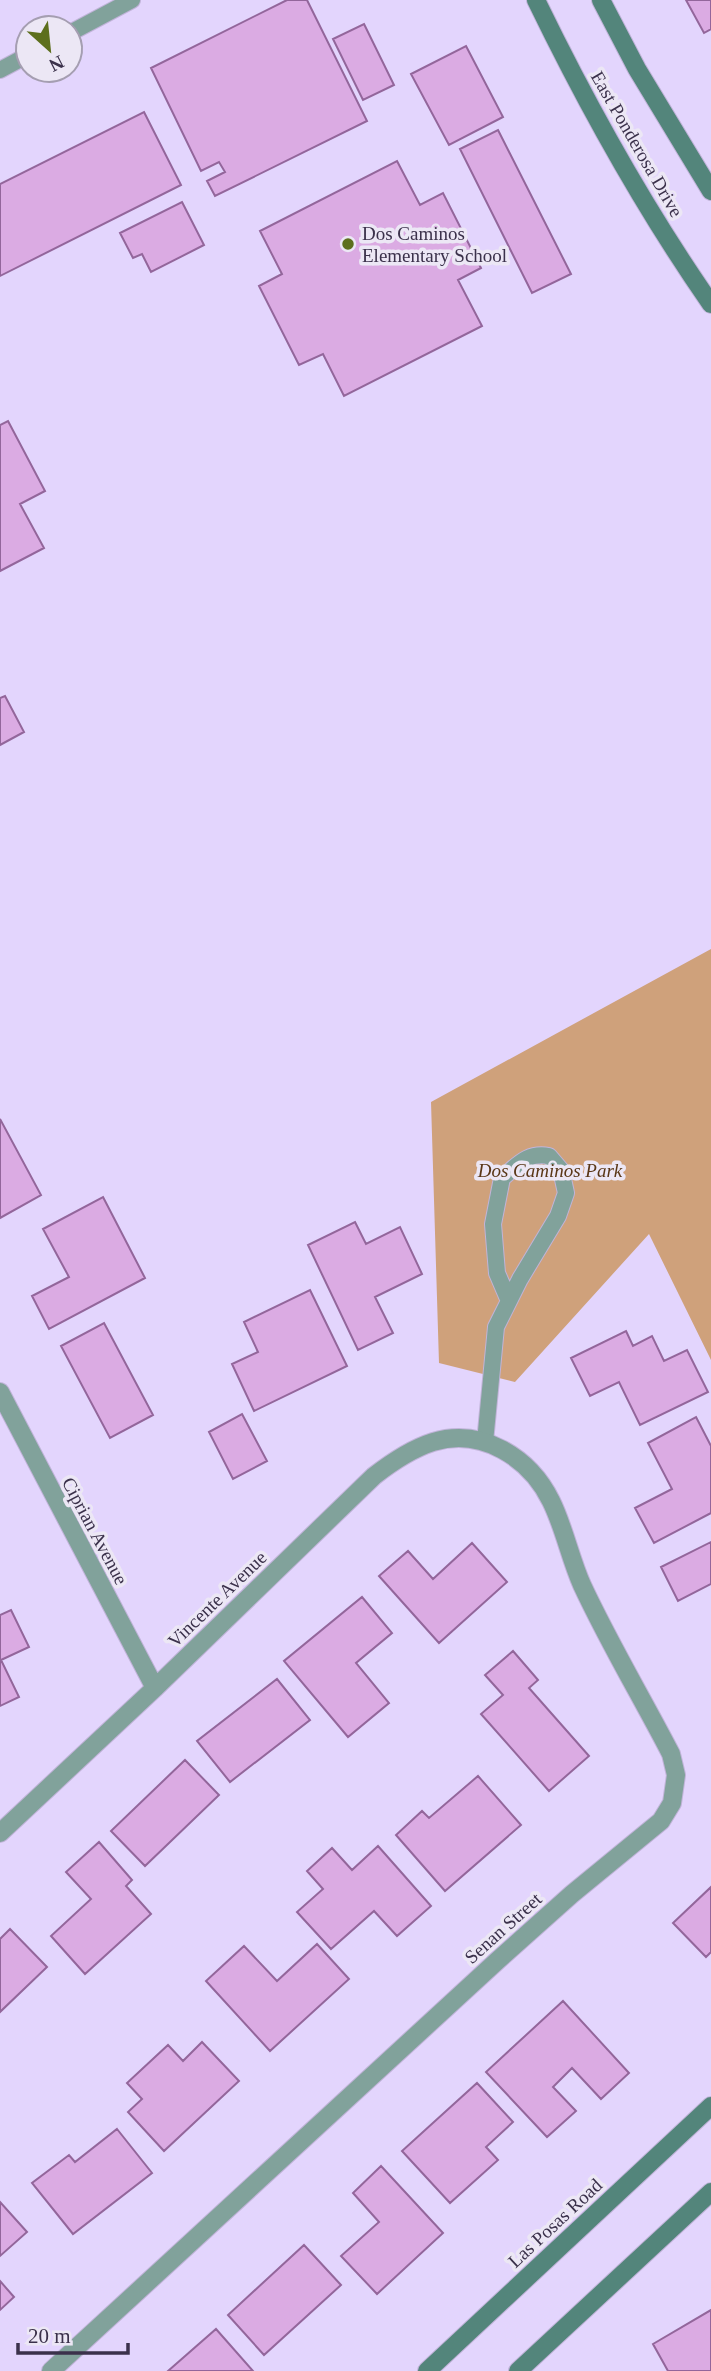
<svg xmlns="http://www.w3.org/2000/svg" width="711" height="2371" viewBox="0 0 711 2371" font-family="Georgia,serif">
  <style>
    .green { fill: #cfa17b }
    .building { fill: #dbabe3; stroke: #93669b; stroke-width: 2 }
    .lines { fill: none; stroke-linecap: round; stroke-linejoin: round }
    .lane-casing { stroke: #c1b4d9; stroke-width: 18 }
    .street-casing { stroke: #c1b4d9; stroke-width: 20 }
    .secondary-casing { stroke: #c1b4d9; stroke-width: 20 }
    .lane { stroke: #81a29b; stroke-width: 16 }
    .street { stroke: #81a29b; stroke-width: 18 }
    .secondary { stroke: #53857b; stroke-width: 18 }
    .poi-dot { fill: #5d6f1d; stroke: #ece7f5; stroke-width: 2.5 }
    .labels { text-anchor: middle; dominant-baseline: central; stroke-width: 7; stroke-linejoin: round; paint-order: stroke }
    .street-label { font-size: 19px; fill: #3b314b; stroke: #ece7f5 }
    .poi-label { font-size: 19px; fill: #3b314b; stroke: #ece7f5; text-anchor: start }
    .park-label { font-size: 19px; font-style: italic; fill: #5a3717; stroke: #ece7f5 }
  </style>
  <rect width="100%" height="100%" fill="#e3d5fd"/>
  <path class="green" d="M 711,949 L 711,1360 L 649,1234 L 515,1382 L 439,1363 L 431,1102 Z"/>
  <path class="building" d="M 287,0 L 307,0 L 367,121 L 215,196 L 207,181 L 225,172 L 219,162 L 201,171 L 151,68 Z
    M 686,0 L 711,0 L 711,29 L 704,33 Z
    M 364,24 L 394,85 L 363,100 L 333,39 Z
    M 466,46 L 503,117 L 449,145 L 411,74 Z
    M 144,112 L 181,185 L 0,276 L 0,184 Z
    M 498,130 L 571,274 L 532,293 L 460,149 Z
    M 397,161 L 420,205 L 443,193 L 481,268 L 458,280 L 482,326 L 344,396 L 323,354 L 299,365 L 259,286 L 282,274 L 260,231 Z
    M 182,202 L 204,245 L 151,272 L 142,254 L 133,258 L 120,233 Z
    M 8,421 L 45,491 L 20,504 L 44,548 L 0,571 L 0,425 Z
    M 5,696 L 24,732 L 0,745 L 0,698 Z
    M 0,1119 L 41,1195 L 0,1218 Z
    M 103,1197 L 145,1278 L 49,1329 L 32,1296 L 69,1277 L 43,1229 Z
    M 355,1222 L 366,1244 L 400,1227 L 422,1274 L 375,1297 L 393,1333 L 358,1350 L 308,1245 Z
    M 310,1290 L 347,1366 L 254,1411 L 232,1364 L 258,1352 L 244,1322 Z
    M 104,1323 L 153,1415 L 110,1438 L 61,1346 Z
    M 626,1331 L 633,1346 L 652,1336 L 664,1361 L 687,1350 L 708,1392 L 640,1425 L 619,1382 L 590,1396 L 571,1358 Z
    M 242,1414 L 267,1461 L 233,1479 L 209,1432 Z
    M 696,1417 L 711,1446 L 711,1513 L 654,1543 L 635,1508 L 672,1489 L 648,1443 Z
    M 711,1542 L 711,1584 L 678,1601 L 661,1567 Z
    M 472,1543 L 507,1582 L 439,1643 L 379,1576 L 408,1551 L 433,1579 Z
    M 362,1597 L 392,1633 L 356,1663 L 389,1703 L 348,1737 L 284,1661 Z
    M 11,1610 L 29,1647 L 1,1660 L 19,1697 L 0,1706 L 0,1615 Z
    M 513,1651 L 538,1680 L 529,1688 L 589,1756 L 549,1791 L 481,1714 L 503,1695 L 485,1675 Z
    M 277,1679 L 310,1720 L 230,1782 L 197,1741 Z
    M 185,1760 L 219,1795 L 145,1866 L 111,1831 Z
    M 478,1776 L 521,1825 L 445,1891 L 396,1835 L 422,1811 L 429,1818 Z
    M 99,1842 L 132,1880 L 126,1886 L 151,1914 L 85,1974 L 51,1936 L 91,1899 L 66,1872 Z
    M 378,1846 L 431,1906 L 397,1936 L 374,1911 L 331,1949 L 297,1912 L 323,1889 L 307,1871 L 332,1848 L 352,1870 Z
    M 711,1887 L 711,1952 L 706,1957 L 673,1923 Z
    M 10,1929 L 47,1967 L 0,2012 L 0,1939 Z
    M 317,1944 L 349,1979 L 270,2051 L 206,1981 L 244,1946 L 277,1981 Z
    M 563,2001 L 629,2073 L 601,2099 L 572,2068 L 553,2087 L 576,2111 L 547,2137 L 486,2072 Z
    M 202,2042 L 239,2081 L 164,2151 L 128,2112 L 142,2099 L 127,2083 L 168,2045 L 183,2061 Z
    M 477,2083 L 513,2122 L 486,2147 L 498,2160 L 450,2203 L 402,2151 Z
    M 117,2129 L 152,2173 L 73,2234 L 32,2183 L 69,2155 L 75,2162 Z
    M 381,2166 L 443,2233 L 377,2294 L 341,2256 L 379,2222 L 353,2193 Z
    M 0,2202 L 27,2232 L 0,2256 Z
    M 304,2245 L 341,2285 L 264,2355 L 228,2315 Z
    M 0,2281 L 14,2297 L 0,2310 Z
    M 711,2310 L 711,2371 L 668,2371 L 653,2344 Z
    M 216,2329 L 253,2371 L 168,2371 Z"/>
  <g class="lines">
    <g class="lane-casing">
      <path id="lane" d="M 70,33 L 132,0
        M 0,70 L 28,55
        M 485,1442 L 496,1327 L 520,1279 L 558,1216 L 566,1193 L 561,1170 L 549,1156 C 527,1152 518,1165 502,1178 L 493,1224 L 497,1273 L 509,1301"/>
    </g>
    <g class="street-casing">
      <path id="street" d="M 0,1392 L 155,1688
        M 0,1833 L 155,1688 L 374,1476 C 392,1462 411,1449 433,1442 C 482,1427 530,1458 551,1501 C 564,1527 570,1558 582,1585 C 609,1643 642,1698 671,1754 L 676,1775 L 672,1803 L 661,1821 L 572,1894 L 497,1961 L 51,2371"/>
    </g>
    <g class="secondary-casing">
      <path id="secondary" d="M 536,0 C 587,105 644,208 711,304
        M 601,0 L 637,69 L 711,191
        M 427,2371 L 711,2106
        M 518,2371 L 711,2192"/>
    </g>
    <use href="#lane" class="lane"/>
    <use href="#street" class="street"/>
    <use href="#secondary" class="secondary"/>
  </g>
  <circle class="poi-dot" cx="348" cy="244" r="7"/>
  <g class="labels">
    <g class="street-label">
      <text transform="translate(637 144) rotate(60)">East Ponderosa Drive</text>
      <text transform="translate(95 1531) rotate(62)">Ciprian Avenue</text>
      <text transform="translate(217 1599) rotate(-44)">Vincente Avenue</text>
      <text transform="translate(503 1928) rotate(-42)">Senan Street</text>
      <text transform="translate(555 2223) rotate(-43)">Las Posas Road</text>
    </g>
    <g class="poi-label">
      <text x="362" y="233">Dos Caminos<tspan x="362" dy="22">Elementary School</tspan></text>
    </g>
    <g class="park-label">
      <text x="550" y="1170">Dos Caminos Park</text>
    </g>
  </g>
  <g transform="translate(49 49) rotate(153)"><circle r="33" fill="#ece7f5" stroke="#a59eb1" stroke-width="2"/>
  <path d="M0-5L12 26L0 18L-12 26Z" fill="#5d6f1d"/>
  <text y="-10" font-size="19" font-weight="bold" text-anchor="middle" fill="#3b314b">N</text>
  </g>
  <path d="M18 2343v10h110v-10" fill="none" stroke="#3b314b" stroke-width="3.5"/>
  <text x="28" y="2343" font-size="21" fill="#3b314b" stroke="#ece7f5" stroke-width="5" paint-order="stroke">20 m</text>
</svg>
